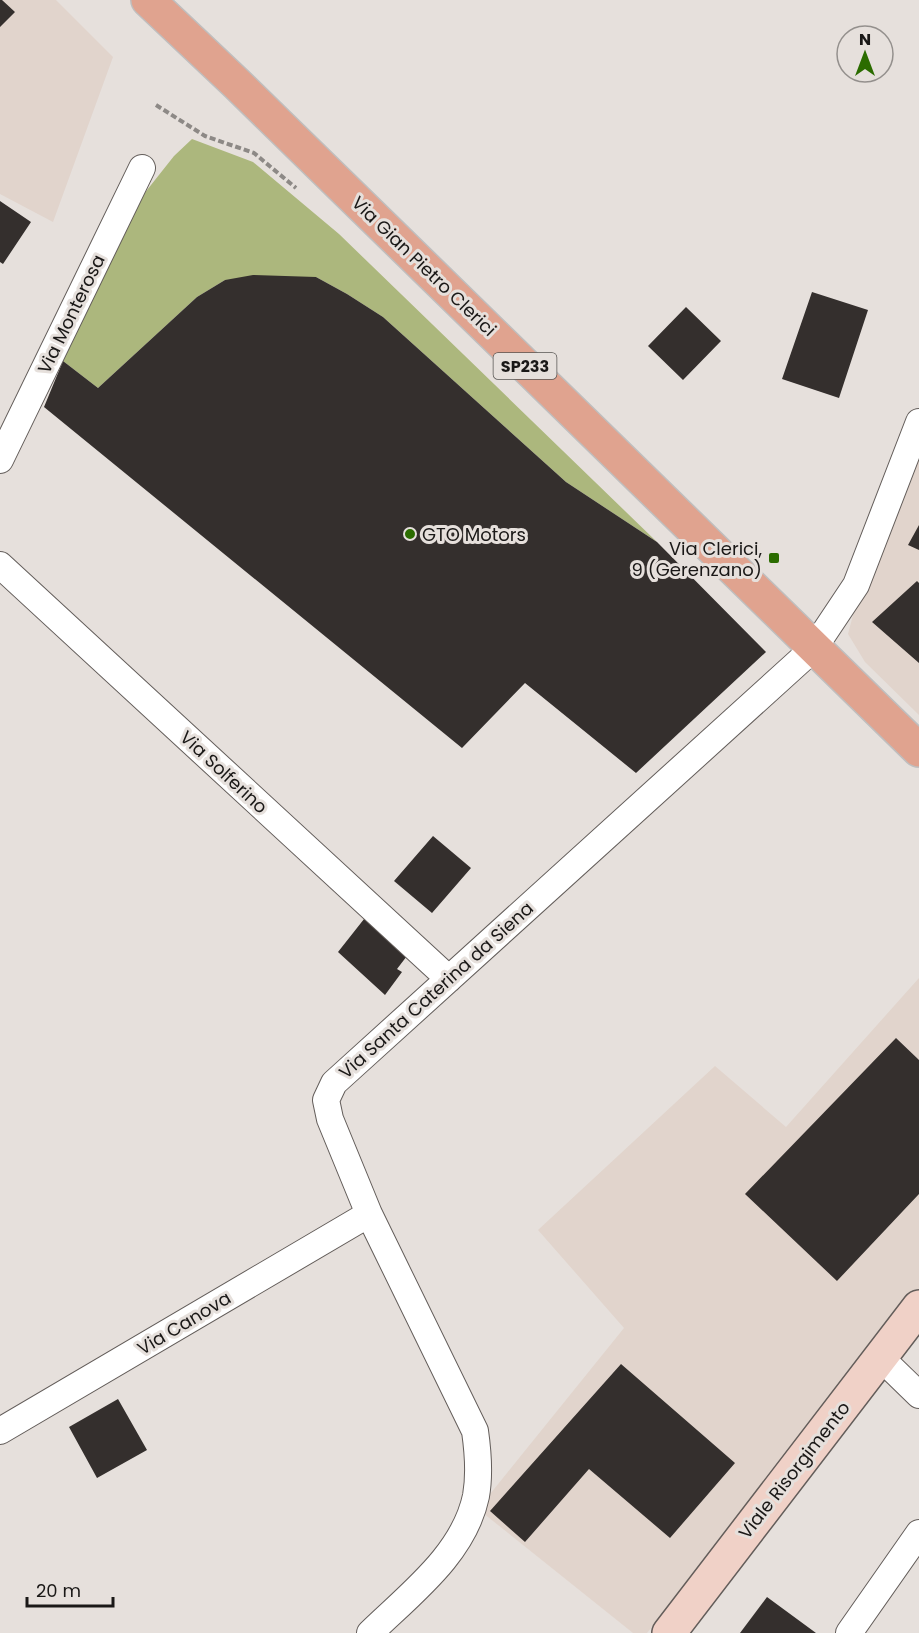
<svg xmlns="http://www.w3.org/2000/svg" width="919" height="1633" viewBox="0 0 919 1633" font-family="Poppins,sans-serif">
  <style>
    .built { fill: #e1d4cc }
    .green { fill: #acb77d }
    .building { fill: #342f2d }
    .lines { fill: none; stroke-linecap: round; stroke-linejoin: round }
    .street-casing { stroke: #635d5a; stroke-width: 28 }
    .secondary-casing { stroke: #635d5a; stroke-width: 36 }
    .primary-casing { stroke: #bfbebe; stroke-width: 36 }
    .path { stroke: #8d8986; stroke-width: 4; stroke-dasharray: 6 3; stroke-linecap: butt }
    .street { stroke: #fff; stroke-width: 26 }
    .secondary { stroke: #f0d1c7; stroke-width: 33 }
    .primary { stroke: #e0a38f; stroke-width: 33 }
    .poi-dot { fill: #2b6c00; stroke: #e6e0dc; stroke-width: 2 }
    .labels { text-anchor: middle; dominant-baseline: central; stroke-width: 6; stroke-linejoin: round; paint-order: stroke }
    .shield { fill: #e6e0dc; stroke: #575452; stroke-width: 1.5 }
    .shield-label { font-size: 16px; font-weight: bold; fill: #1a1817 }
    .street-label { font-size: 18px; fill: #1a1817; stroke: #e6e0dc }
    .poi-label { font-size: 18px; fill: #1a1817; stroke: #e6e0dc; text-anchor: start }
  </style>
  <rect width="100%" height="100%" fill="#e6e0dc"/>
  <path class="built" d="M 0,0 L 56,0 L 113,57 L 53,222 L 0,194 Z
    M 919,457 L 919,715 L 865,662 L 848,634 L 859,592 Z
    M 919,978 L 919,1301 L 647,1633 L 633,1633 L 478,1509 L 624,1328 L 538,1230 L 715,1066 L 786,1127 Z"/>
  <path class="green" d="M 192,139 L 253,162 L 339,234 L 657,542 L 566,482 L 383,317 L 347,294 L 316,277 L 225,280 L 197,297 L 98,388 L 63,361 L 128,214 L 174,156 Z"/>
  <path class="building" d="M 0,0 L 2,0 L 15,12 L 0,27 Z
    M 0,201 L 31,222 L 3,264 L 0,262 Z
    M 253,275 L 316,277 L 347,294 L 383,317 L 566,482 L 657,542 L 766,652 L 636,773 L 525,683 L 462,748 L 44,407 L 63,361 L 98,388 L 197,297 L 225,280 Z
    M 812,292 L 868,310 L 839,398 L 782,379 Z
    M 686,307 L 721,341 L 683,380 L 648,346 Z
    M 919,525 L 919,550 L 908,545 Z
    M 917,581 L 919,583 L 919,663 L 872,622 Z
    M 433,836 L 471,868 L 432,913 L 394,881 Z
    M 368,914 L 410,952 L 397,969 L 402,972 L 385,995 L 338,952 Z
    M 896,1038 L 919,1060 L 919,1194 L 837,1281 L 745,1194 Z
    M 621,1364 L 735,1463 L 670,1538 L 589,1469 L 525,1542 L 490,1511 Z
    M 118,1399 L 147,1450 L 97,1478 L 69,1427 Z
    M 767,1597 L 816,1633 L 740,1633 Z"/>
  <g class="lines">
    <g class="street-casing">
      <path id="street" d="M 0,460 L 142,168
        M 0,565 L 449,979
        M 881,1358 L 919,1395
        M 0,1431 L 369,1214
        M 370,1633 C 410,1594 464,1554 476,1496 C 480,1474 478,1452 475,1431 L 369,1214 L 330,1119 L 326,1100 L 334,1083 L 814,648 L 856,585 L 919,422
        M 849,1633 L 919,1533"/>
    </g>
    <g class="secondary-casing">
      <path id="secondary" d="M 669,1633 L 919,1307"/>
    </g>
    <g class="primary-casing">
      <path id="primary" d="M 148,0 L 237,84 L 919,750"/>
    </g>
    <path class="path" d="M 156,105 L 205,136 L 254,153 L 296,188"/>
    <use href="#street" class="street"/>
    <use href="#secondary" class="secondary"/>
    <use href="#primary" class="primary"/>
  </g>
  <g class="poi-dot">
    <circle cx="410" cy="534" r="6"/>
    <rect x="768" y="552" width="12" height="12" rx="3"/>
  </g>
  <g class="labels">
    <rect class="shield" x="493.5" y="353" width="63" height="26" rx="4.5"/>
    <g class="shield-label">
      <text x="525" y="366">SP233</text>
    </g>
    <g class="street-label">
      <text transform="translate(424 266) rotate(44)">Via Gian Pietro Clerici</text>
      <text transform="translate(71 314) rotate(-64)">Via Monterosa</text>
      <text transform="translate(224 772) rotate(43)">Via Solferino</text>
      <text transform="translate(436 990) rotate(-42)">Via Santa Caterina da Siena</text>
      <text transform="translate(184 1323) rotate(-31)">Via Canova</text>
      <text transform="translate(794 1470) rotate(-52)">Viale Risorgimento</text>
    </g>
    <g class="poi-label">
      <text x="422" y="534">GTO Motors</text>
      <text x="762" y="548" text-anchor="end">Via Clerici,<tspan x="762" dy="21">9 (Gerenzano)</tspan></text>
    </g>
  </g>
  <g transform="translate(865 54)"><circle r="28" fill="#e6e0dc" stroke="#94908d" stroke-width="1.5"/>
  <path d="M0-4.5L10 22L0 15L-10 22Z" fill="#2b6c00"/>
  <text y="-9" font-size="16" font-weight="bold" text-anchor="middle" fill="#1a1817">N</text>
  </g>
  <path d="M27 1597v9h86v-9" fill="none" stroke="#1a1817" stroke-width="3"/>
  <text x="36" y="1597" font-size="18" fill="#1a1817" stroke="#e6e0dc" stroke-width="4.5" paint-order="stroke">20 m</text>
</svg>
